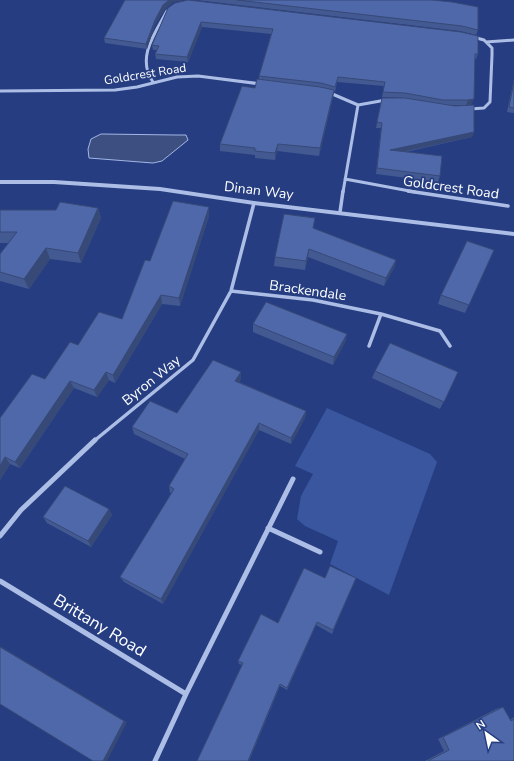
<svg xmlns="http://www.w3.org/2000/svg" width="514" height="761" font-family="'Nunito Sans',sans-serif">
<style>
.green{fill:#3a569e}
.water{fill:#3d4f80;stroke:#a2b6e7}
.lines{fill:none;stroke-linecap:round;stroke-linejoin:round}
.minor-far2{stroke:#adbee6;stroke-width:3}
.minor-far1{stroke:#adbee6;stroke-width:3.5}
.minor{stroke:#adbee6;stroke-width:5}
.tertiary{fill:#adbee6;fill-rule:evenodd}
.wall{fill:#435992;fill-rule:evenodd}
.shaded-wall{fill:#374977}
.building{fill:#4e68aa;stroke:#374977}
.labels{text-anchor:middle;stroke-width:3.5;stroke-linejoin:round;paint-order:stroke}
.far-street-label{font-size:12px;fill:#fff;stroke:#263e81}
.street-label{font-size:14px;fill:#fff;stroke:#263e81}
.near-street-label{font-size:17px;fill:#fff;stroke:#263e81}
</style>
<rect width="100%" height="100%" fill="#263e81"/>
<path class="green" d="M327,408L430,454L437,462L389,595L330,564L338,541L305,526L297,519L301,496L313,474L295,466Z"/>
<path class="water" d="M101,134L176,135H186L188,140L162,161L153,163L89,158L88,149L91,139Z"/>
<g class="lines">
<path class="minor-far2" d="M486,42L514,40
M153,82C136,58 155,33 167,11
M0,91L115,90L137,87L177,77L198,76L261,84
M330,93L358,105L343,192
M358,105L386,100
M470,109L484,108L490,102L492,55V48L484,40L473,37
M345,179L415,192"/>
<path class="minor-far1" d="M408,191L508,206
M340,212L343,191
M231,291L313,300L381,314L440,331L450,346
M369,346L381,314
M94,441L193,360L231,291L254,203"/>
<path class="minor" d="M268,528L320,552
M0,536L21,510L95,440
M0,581L186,694
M155,761L186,694L293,479"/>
<path class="tertiary" d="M0,180H54L160,187L254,201L514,232V236L254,205L160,191L54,184H0Z"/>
</g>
<path class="wall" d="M125,0H183L173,2L164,10L155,25L147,49L105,43L104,38Z
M196,0H432L478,30L476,35L460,31Z
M168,8L478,54L476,59H474L472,104L468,105L474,132L472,137L406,152L440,176L438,182L376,174L381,128H376L382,98H404L382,97L384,86L337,82L335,92L334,91L333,97L319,156L277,151L275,160L255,158V155L220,151V144L255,88L259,79V76L271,34L202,27L188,62L156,59L155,54L157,50H153L152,45ZM448,105H464L455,106Z
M514,79V113L507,112Z
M209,207V216L180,306L162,304L115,383L109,380L97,397L74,388L20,468L10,464L0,480V418L45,379L78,345L122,319L150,261Z
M98,208L101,218L81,263L50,259L29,289L0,281V254L9,243H0V210H56Z
M313,229L396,260L394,268L384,286L308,257L305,270L274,266L275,257Z
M494,250L465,313L438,304L441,295Z
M253,324L347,334L345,342L333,365L253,332Z
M375,371L458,372L440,409L372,378Z
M241,372V379L239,382L306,411L305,418L291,444L259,430L163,604L124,582L120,577L172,493H170L169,486L185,459L134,434L132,427L177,413Z
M109,509L112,515L91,547L47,523L43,517Z
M325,578H356L332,634L316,625L287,690L280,686L249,761H197L242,665L239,664L238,661Z
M503,707L510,720L514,717V761H425L444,751L438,739L496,709Z"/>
<path class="shaded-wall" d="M169,0H183L173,2L164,10L155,25L147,49L146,44L155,20L163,5Z
M201,22L202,27L188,62L187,57Z
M334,90L333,97L319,156L320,148Z
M474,99L472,104L466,105L468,100Z
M474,132L472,137L388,155L390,150Z
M278,144L277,151L275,160V153Z
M209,207V216L180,306L179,298Z
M98,208L101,218L81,263L78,253Z
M46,248L50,259L29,289L24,279Z
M309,249L308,257L305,270L306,261Z
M396,260L394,268L384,286L386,278Z
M161,295L162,304L115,383L113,375Z
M347,334L345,342L333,365L334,357Z
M106,372L109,380L97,397L94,390Z
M241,372V379L236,388L235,381Z
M70,381L74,388L20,468L15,462Z
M306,411L305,418L291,444V438Z
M259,423V430L163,604L161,599Z
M5,457L10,464L0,480V466Z
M109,509L112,515L91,547L88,541Z
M0,646L127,722L107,761H103Z
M280,684L249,761H248Z"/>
<path class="building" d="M125,0H169L163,5L155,20L146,44L104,38Z
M188,0L461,32L478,36V54H475L474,99L468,100H443L405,93L383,92L385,82L338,77L335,87L321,83L259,76L273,29L201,22L187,57L155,54L159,46L152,45L168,8L175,3Z
M237,0H432L452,2L478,7V30L462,26Z
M257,79L320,87L334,90L320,148L278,144L275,153L255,151V148L220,144L242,86L255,88Z
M514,82V108L509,107Z
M382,98H405L455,106L474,105V132L390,150L442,156L440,176L377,168L382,123L377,122Z
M173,201L209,207L179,298L161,295L113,375L106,372L94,390L70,381L15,462L5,457L0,466V418L32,374L45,379L70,342L78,345L99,312L122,319L145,260L150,261Z
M60,202L98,208L78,253L46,248L24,279L0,272V254L17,232H0V210H56Z
M284,214L315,218L313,228L396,260L386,278L309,249L306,261L275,257Z
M467,241L494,250L469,305L441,295Z
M266,302L347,334L334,357L253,324Z
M390,343L458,372L444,402L375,371Z
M213,360L241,372L235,381L306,411L291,438L259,423L161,599L120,577L174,489L169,486L188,454L132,427L150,401L177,413Z
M65,486L109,509L88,541L43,517Z
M330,566L356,578L333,630L317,622L287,688L280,684L248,761H197L243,663L238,661L261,614L278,623L304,568L325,578Z
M0,647L124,721L103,761H93L0,704Z
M503,707L511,721L514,719V761H428L449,750L443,737Z"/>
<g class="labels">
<g class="far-street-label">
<text transform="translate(145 74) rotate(-9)" y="4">Goldcrest Road</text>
</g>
<g class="street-label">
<text transform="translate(451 187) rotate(8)" y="5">Goldcrest Road</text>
<text transform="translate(259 190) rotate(7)" y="5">Dinan Way</text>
<text transform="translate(308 290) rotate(8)" y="5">Brackendale</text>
<text transform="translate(151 380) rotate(-39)" y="5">Byron Way</text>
</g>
<g class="near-street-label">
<text transform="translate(100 625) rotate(31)" y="6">Brittany Road</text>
</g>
</g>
<g transform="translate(486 733) rotate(327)" stroke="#263e81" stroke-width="3" paint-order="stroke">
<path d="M0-3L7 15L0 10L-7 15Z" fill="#ffffff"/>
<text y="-6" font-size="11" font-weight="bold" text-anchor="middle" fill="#ffffff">N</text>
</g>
</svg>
